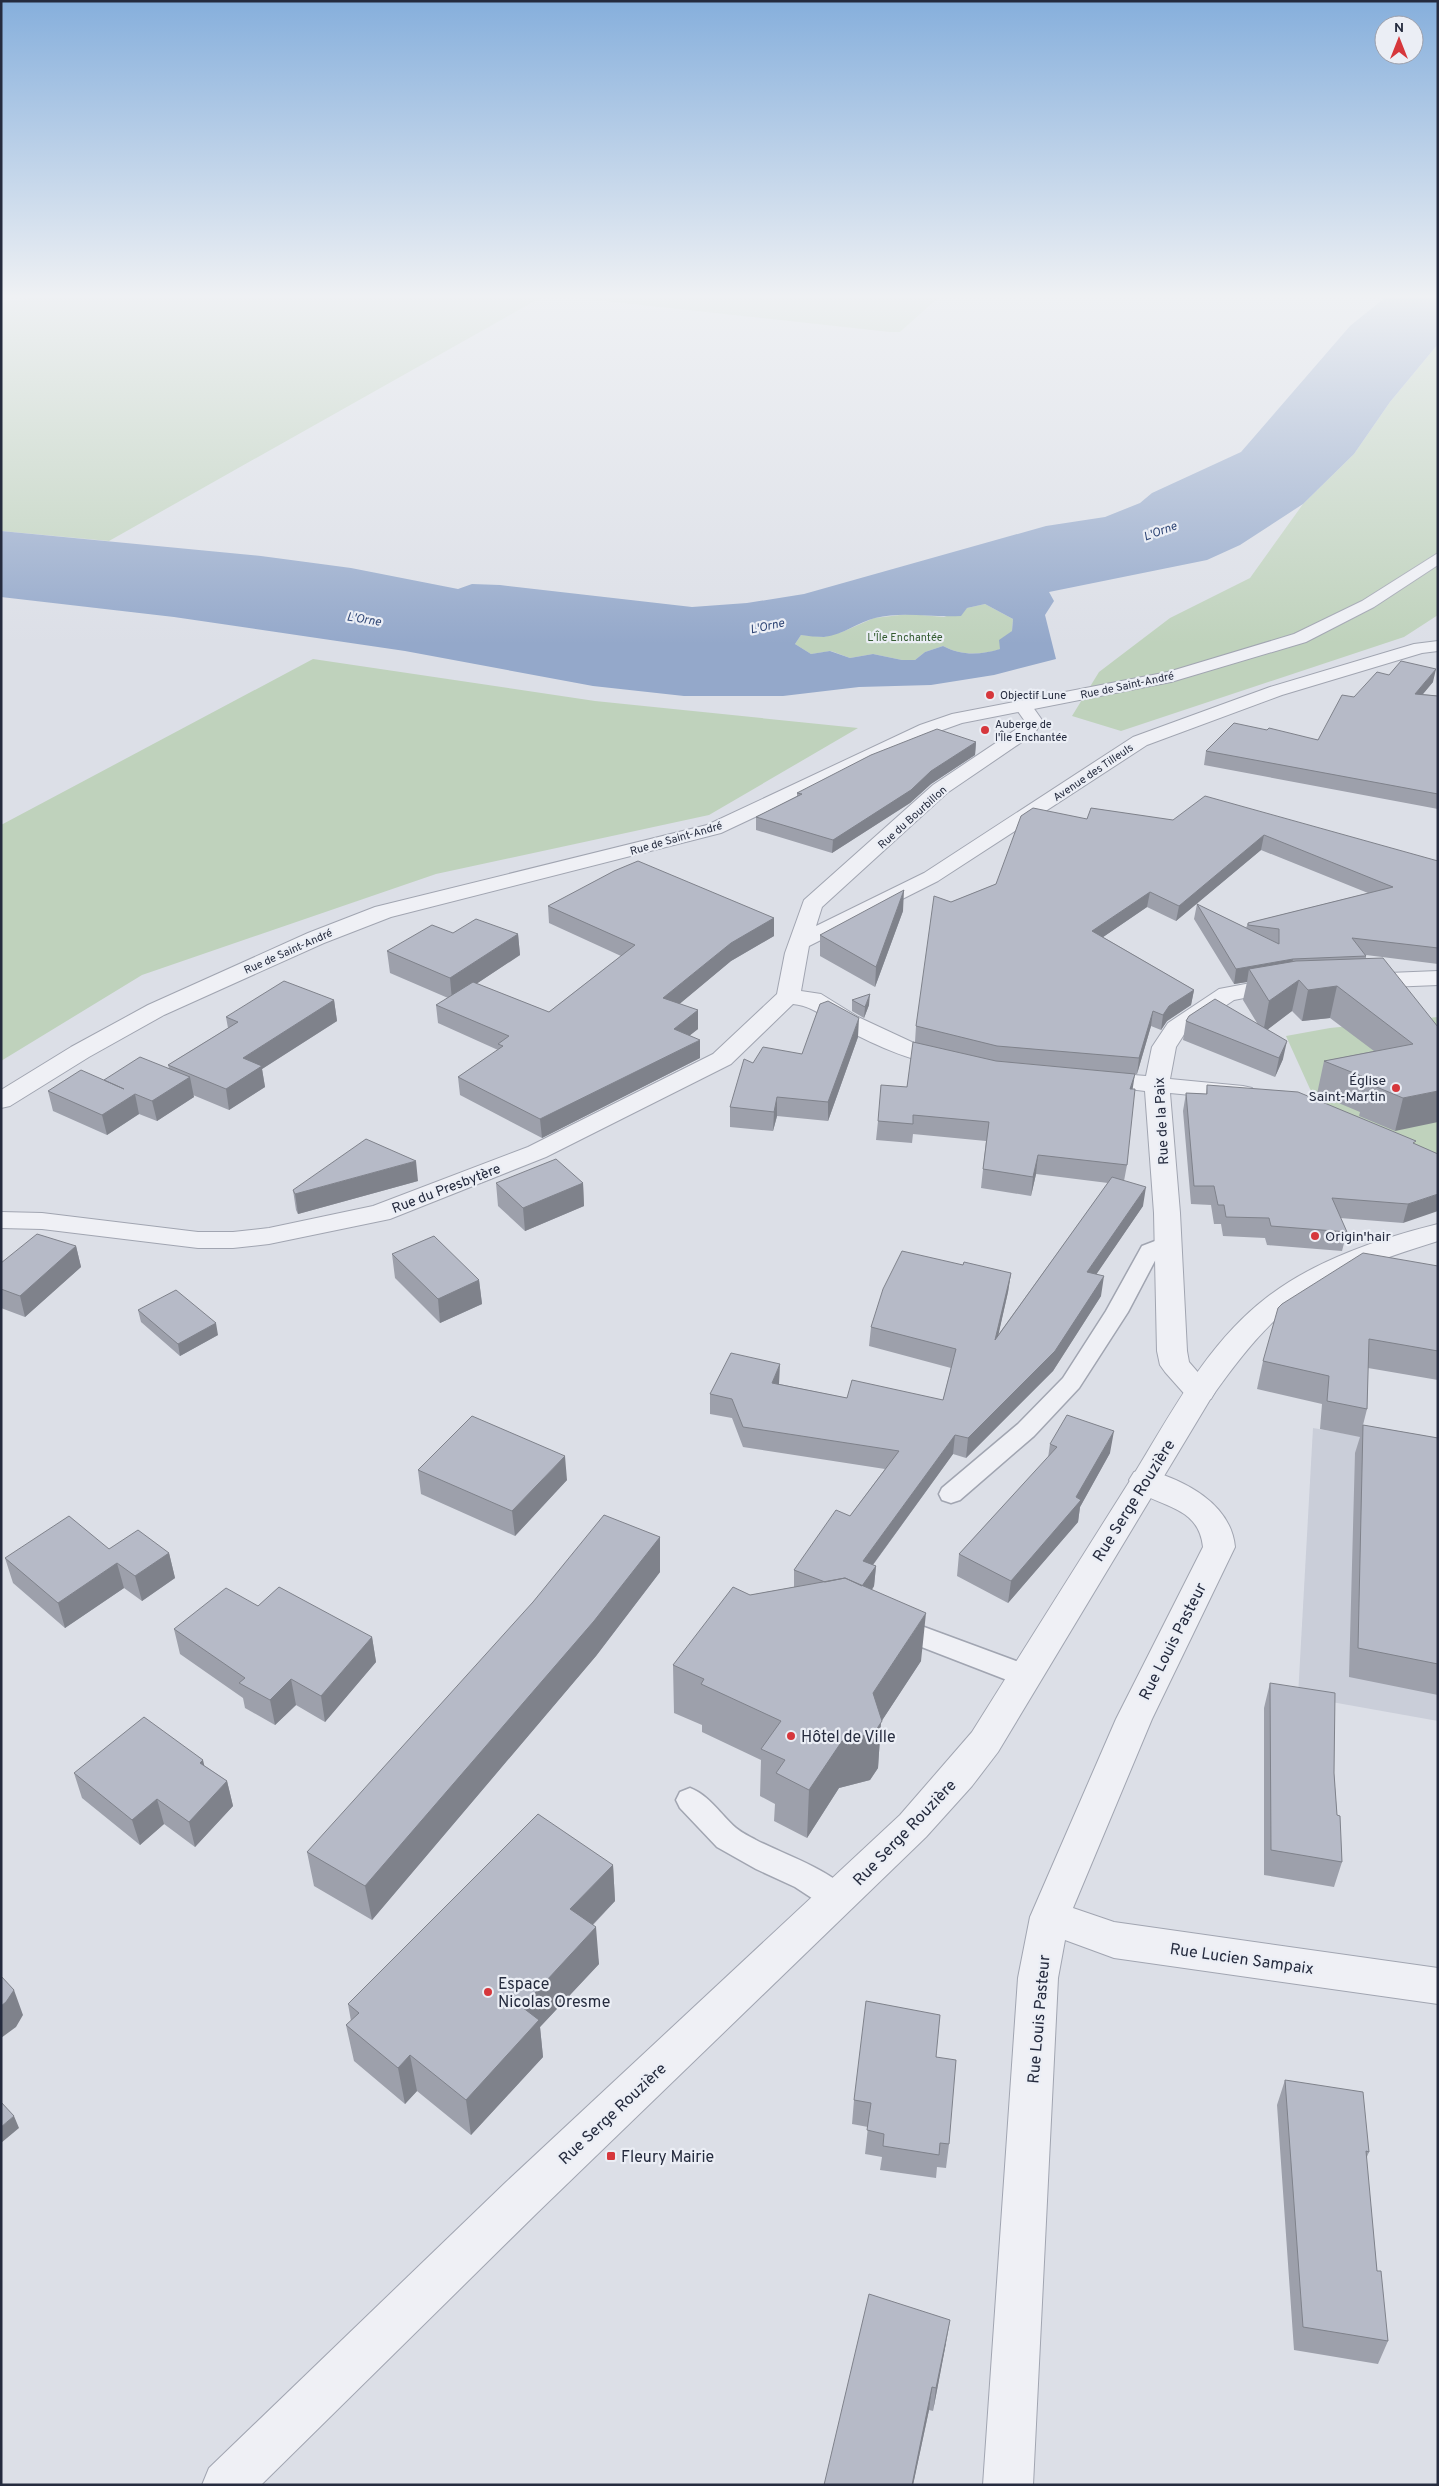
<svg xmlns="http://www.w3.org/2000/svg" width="1439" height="2486" font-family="Overpass,sans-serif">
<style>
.built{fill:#caced9}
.green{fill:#bfd2bc}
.water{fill:#94a8ca;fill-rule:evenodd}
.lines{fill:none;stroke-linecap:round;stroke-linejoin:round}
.service-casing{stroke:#a1a5b1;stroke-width:3}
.minor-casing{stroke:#a1a5b1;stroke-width:2}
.tertiary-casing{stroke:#a1a5b1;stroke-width:2}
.service{fill:#eff0f5;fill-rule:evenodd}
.minor{fill:#eff0f5;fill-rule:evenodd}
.tertiary{fill:#eff0f5;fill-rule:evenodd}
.wall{fill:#9da0ab}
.shaded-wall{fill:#7f828b}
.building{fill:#b6bac7;stroke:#7f828b}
.poi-dot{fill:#d6373c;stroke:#ebeef5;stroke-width:2}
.labels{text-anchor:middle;stroke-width:4.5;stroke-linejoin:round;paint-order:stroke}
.far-park-label{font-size:11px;fill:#345b31;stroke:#ebeef5}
.far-street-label{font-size:11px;fill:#252b3e;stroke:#ebeef5}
.far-poi-label{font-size:11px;fill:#252b3e;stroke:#ebeef5;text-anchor:start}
.far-water-label{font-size:12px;font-style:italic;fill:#2d4474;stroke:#ebeef5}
.poi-label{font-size:14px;fill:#252b3e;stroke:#ebeef5;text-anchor:end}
.street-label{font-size:14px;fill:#252b3e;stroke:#ebeef5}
.near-street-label{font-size:16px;fill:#252b3e;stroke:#ebeef5}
.near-poi-label{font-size:16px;fill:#252b3e;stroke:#ebeef5;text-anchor:start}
</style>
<rect width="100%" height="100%" fill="#dcdfe7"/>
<path class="built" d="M1313,1428L1438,1450V1721L1298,1696Z"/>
<path class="green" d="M46,296H525L540,298L109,541L1,531V302Z
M558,296H940L900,332H890Z
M1438,344V615L1404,637L1121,731L1072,716L1099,672L1170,618L1250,578L1303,504L1354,454L1390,402Z
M985,604L1013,619L1012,631L1001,649C980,655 962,656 943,646L925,652L915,660H902L873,654L850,658L831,651L811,654L795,644L801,635L824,637L842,632L874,618L909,614L944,617L967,608Z
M313,659L595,701L858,728L709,815L436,874L142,975L1,1061V825Z
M1438,1017V1156L1324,1104L1310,1089L1286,1036L1330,1028Z"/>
<path class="water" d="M1387,296H1438V344L1390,402L1354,454L1303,504L1240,545L1207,560L1049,592L1054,601L1045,615L1056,659L994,675L931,685L859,687L783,696H684L593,686L405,651L174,617L1,597V531L261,556L351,568L458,589L472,584L500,585L692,607L747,603L804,594L1046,526L1105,517L1140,503L1152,493L1241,452L1350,326ZM985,604L1013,619L1012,631L999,640L1000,649C980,655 962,656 943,646L925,652L915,660H902L873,654L850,658L830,651L811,654L795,644L801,635C808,636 817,637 824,637C843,635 858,622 875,618C904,611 932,618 961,616L967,608Z"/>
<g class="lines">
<g class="service-casing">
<path id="service" d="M1168,1236L1176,1238L1179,1243L1176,1248L1158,1255L1128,1312L1079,1388L1034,1436L960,1500L951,1503L942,1500L939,1494L942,1488L1018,1424L1063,1378L1106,1311L1142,1246Z
M897,1617L1035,1668L1039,1676L1035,1684L1025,1687L888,1634L884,1627L888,1620Z
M690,1788C709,1795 721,1815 736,1828C742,1833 749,1836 756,1840C782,1854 840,1872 853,1899L849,1908L838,1912L827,1908L795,1887L756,1869L717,1847L680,1808L676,1800L680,1792Z"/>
</g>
<g class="minor-casing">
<path id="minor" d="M1438,641V651L1422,653L1282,695L1147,745L938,881L809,946L801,991L821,994L858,1017L916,1044L957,1054L960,1059L957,1064C927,1071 867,1041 841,1027C825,1017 812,1006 793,1004L731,1064L546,1157L390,1219L269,1244L233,1248H198L42,1229L1,1228V1212L42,1213L198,1232H233L269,1228L373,1206L528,1147L713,1054L777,994L785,953L804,900L933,785L1021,726L1024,720L1015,707L1018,703H1030L1042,720L1035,733L947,793L822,907L816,926L924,873L1133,737L1270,687L1414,644Z
M1438,971V985L1364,988L1356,986L1353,981L1356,976L1364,974Z
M1282,977L1290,979L1293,984L1290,989L1234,1000L1185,1033L1176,1047L1170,1079L1243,1086L1252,1088L1255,1093L1252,1098L1243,1100L1170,1093L1180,1213L1187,1351L1189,1362L1215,1392L1211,1399L1200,1402L1189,1399L1165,1372L1160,1365L1157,1351L1154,1213L1145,1091L1088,1084L1085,1079L1088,1074L1097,1072L1146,1076L1152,1047L1168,1023L1219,989Z
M1145,1469C1184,1480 1231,1503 1235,1547L1152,1719L1073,1908L1114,1922L1438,1968V2004L1114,1958L1065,1940L1058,1978L1033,2485H983L1018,1978L1030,1917L1116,1719L1203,1547C1198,1499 1147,1510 1129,1480L1134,1472Z"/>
</g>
<g class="tertiary-casing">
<path id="tertiary" d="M1438,553V565L1374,607L1306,642L1171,682L962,723L934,733L721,833L391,917L324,943L164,1015L89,1057L10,1106L1,1108V1090L71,1047L148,1005L308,933L375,907L707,825L920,725L952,714L1168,672L1294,634L1362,601Z
M1438,1224V1241C1380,1259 1319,1279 1274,1321C1250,1344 1230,1371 1211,1398L998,1752L972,1786L926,1837L537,2213L261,2485H202L209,2468L505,2183L900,1815L972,1732C1025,1647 1078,1563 1131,1479C1170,1416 1206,1344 1266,1298C1315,1260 1378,1239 1438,1224Z"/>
</g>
<use href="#service" class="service"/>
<use href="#minor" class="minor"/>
<use href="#tertiary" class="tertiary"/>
</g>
<path class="wall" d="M1389,675L1433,682L1423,694L1438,696V809L1204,765L1206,751L1267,730L1318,740L1354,697Z
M976,742L975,755L931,784L910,803L832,853L756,830V817L797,796V793Z
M1091,808L1438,861V964L1366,955V958L1438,1027L1395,1131L1359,1116L1360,1112L1317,1094L1324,1061L1374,1051L1330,1018L1302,1021L1292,1011L1268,1029L1283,1059L1275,1077L1183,1040L1186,1021L1257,1023L1243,1000L1247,982L1234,984L1194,919L1197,904L1246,928L1248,923L1368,893L1261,850L1176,921L1147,907L1103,937L1194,990L1191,1005L1167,1021L1161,1030L1151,1026L1137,1074H1134L1132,1089L1127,1165L1124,1181L1143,1206L1096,1274L1101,1296L1053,1371L966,1458L953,1454L873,1565L876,1566L874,1586L872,1590L921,1661L881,1722L878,1768L870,1780L839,1788L807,1838L774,1821L775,1804L760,1796L761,1760L702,1732V1725L674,1713L673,1665L750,1595L794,1587V1570L850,1516L885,1469L743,1447L732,1418L710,1414V1394L779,1384L847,1398L943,1400L951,1368L869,1346L871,1327L963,1265L1011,1273L1008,1292L998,1335L1108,1183L1036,1174L1031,1196L981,1188L986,1141L913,1134L912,1143L876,1140L878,1121L907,1087L915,1042L916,1026L951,902L996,884L1087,819Z
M548,906L774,918V936L731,961L679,1004L698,1010V1029L690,1035L700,1058L542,1138L460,1095L458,1077L498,1050L438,1023L436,1005L448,998L390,973L387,951L453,933L518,934L520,955L476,984L549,1012L621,956L549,923Z
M903,911L875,987L820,956V935Z
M334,1000L337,1021L262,1069L265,1087L229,1110L193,1095L194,1097L157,1121L139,1114L107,1135L53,1111L48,1091L169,1068L168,1065L228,1028L226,1017Z
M852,1000L869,1005L864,1018L852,1011Z
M858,1037L828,1121L777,1116L773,1131L730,1127V1107L753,1063L802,1054Z
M1207,1085L1415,1144L1438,1154L1403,1223L1340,1218L1347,1232L1342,1251L1267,1245L1265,1238L1223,1236L1221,1224H1214L1211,1205L1191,1204L1183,1111L1186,1093L1206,1094Z
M418,1181L298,1214L296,1210L293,1190Z
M496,1183H583L584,1206L525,1231L498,1206Z
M76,1246L81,1267L25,1317L1,1308V1263Z
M392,1254L479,1280L482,1304L440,1323L395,1278Z
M1438,1266V1380L1368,1368L1367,1409L1363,1425L1438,1438V1695L1349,1677L1355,1453L1360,1437L1320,1429L1322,1404L1257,1389L1263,1361Z
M138,1310L218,1335L180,1356L141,1322Z
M1050,1444L1110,1453L1080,1507L1078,1522L1008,1603L957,1576L959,1554L1048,1458Z
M418,1470L567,1480L515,1536L421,1494Z
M660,1537V1572L596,1656L372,1920L314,1886L307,1852Z
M109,1549L169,1553L175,1578L142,1601L124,1588L65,1628L13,1583L5,1558Z
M258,1606L372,1637L376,1662L325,1722L296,1705L275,1725L245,1708L243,1698L180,1654L174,1629Z
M1270,1683L1334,1773L1337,1815L1342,1862L1334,1887L1264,1875V1708Z
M205,1766L227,1781L233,1806L195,1847L164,1824L140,1845L82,1798L74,1773Z
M613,1865L615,1901L593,1925L599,1964L540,2027L543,2057L471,2135L417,2091L405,2104L354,2061L346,2025L351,2021L348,2004Z
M936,2057L949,2144L946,2168L937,2167L936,2178L880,2170L882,2157L865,2154L868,2127L852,2124L854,2100Z
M1285,2080L1369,2152L1366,2159L1377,2271L1388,2341L1378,2364L1294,2350L1277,2105Z
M946,2343L933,2411L929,2410L913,2485H824Z"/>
<path class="shaded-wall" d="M1436,669L1433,682L1412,707L1415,694Z
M976,742L975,755L931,784L910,803L832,853L833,840L931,771Z
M1264,835L1261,850L1176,921L1179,906Z
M904,890L903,911L875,987L876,967Z
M1150,892L1147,907L1090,946L1092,931Z
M774,918V936L731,961L664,1017L663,998L731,943Z
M518,934L520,955L452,1000L450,978Z
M1293,959L1290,974L1249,969L1247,982L1234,984L1236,969Z
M1299,980L1292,1011L1263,1033L1269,1001Z
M1337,986L1330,1018L1302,1021L1308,990Z
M1194,990L1191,1005L1167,1021L1161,1030L1163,1015L1169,1006Z
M870,994L869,1005L864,1018L865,1007Z
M334,1000L337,1021L262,1069L265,1087L229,1110L226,1089L243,1058Z
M698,1010V1029L675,1047L674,1029Z
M1153,1011L1151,1026L1137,1074L1139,1058Z
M859,1018L858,1037L828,1121V1102Z
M700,1040V1058L542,1138L540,1119Z
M1287,1041L1283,1059L1275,1077L1279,1058Z
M1135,1074L1132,1093L1130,1089Z
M190,1077L194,1097L157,1121L152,1101Z
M1438,1091V1122L1395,1131L1403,1098Z
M135,1094L139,1114L107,1135L102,1115Z
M777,1097V1116L773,1131L774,1112Z
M1038,1155L1036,1174L1031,1196L1033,1177Z
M416,1161L418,1181L298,1214L295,1194Z
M583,1183L584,1206L525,1231L523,1208Z
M1146,1187L1143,1206L1085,1291L1087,1272Z
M1438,1194V1211L1403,1223L1408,1204Z
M76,1246L81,1267L25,1317L20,1296Z
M1011,1273L1008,1292L993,1359L995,1340Z
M1104,1276L1101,1296L1053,1371L966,1458L968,1438Z
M479,1280L482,1304L440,1323L438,1299Z
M216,1323L218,1335L180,1356L178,1344Z
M780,1364L779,1384L771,1402L772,1383Z
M1114,1431L1110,1453L1080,1507L1078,1522L1008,1603L1011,1581L1076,1497Z
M955,1435L953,1454L861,1581L863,1561Z
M565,1456L567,1480L515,1536L512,1511Z
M660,1537V1572L596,1656L372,1920L365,1886Z
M169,1553L175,1578L142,1601L135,1576Z
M117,1563L124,1588L65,1628L58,1603Z
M876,1566L874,1586L855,1614L856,1594Z
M926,1613L921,1661L881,1722L878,1768L870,1780L839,1788L807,1838L809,1790Z
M372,1637L376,1662L325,1722L321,1696Z
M291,1679L296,1705L275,1725L270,1700Z
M203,1760L209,1785L200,1763Z
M227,1781L233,1806L195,1847L189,1822Z
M157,1799L164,1824L140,1845L132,1820Z
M613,1865L615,1901L573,1945L570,1909Z
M596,1927L599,1964L540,2027L543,2057L471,2135L466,2100L522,2007Z
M14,1990L23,2015L16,2027L1,2038V2006Z
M410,2055L417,2091L405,2104L398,2068Z
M14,2116L19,2128L1,2143V2127Z
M950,2320L946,2343L933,2411L936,2388Z
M932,2387L929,2410L913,2485H912Z"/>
<path class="building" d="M1401,661L1436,669L1415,694L1438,696V794L1206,751L1234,723L1267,730L1269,728L1318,740L1342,695L1354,697L1377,672L1389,675Z
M937,729L976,742L931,771L911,790L833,840L756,817L802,794L797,793L871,755Z
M1205,796L1438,861V948L1352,938L1366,956L1293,959L1236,969L1197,904L1279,944V929L1248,925V923L1393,887L1264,835L1179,906L1150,892L1092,931L1194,990L1169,1006L1163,1015L1153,1011L1139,1058L997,1046L916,1026L934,896L951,902L996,884L1021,816L1033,808L1087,819L1091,808L1173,820Z
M638,861L774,918L731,943L663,998L698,1010L674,1029L700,1040L540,1119L458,1077L503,1046L498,1044L509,1036L436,1005L473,982L549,1012L635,945L548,906L614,871Z
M904,890L876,967L820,935Z
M476,919L518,934L450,978L387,951L432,925L453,933Z
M1383,958L1438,1027V1091L1403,1098L1367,1083L1381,1084L1324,1061L1413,1044L1337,986L1308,990L1299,980L1269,1001L1249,969L1296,961Z
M284,981L334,1000L243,1058L262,1066L226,1089L168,1065L238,1022L226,1017Z
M870,994L865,1007L852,1000Z
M1215,999L1287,1041L1279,1058L1186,1021L1189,1016Z
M828,1001L859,1018L828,1102L777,1097L774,1112L730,1107L744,1059L753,1063L763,1047L802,1054L820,1004Z
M913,1042L996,1061L1135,1074L1130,1089H1135L1127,1165L1038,1155L1033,1177L983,1169L989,1122L913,1115V1124L878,1121L881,1085L907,1087Z
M140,1057L190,1077L152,1101L135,1094L102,1115L48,1091L81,1070L124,1089L104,1080Z
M1207,1085L1298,1092L1416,1141L1413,1143L1438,1154V1194L1408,1204L1332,1198L1347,1232L1271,1226L1269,1218L1226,1217L1224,1205H1218L1214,1186H1194L1186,1093L1207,1094Z
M366,1139L416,1161L295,1194L293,1190Z
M556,1159L583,1183L523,1208L496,1183Z
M1112,1177L1146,1187L1087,1272L1104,1276L1055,1351L968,1438L955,1435L863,1561L876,1566L862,1586L845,1578L825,1582L794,1570L836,1510L850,1516L899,1451L743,1427L732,1399L710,1394L731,1353L780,1364L772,1383L847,1398L852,1380L943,1400L956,1349L871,1327L883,1289L902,1251L963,1265L964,1262L1011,1273L995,1340Z
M37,1234L76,1246L20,1296L1,1289V1263Z
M434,1236L479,1280L438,1299L392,1254Z
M1363,1253L1438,1266V1351L1369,1339L1367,1409L1327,1401L1329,1376L1263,1361L1278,1308L1282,1304Z
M176,1290L216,1323L178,1344L138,1310Z
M1067,1415L1114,1431L1076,1497L1081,1500L1011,1581L959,1554L1057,1447L1050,1444Z
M472,1416L565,1456L512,1511L418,1470Z
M1363,1425L1438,1438V1664L1358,1648Z
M604,1515L660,1537L594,1621L365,1886L307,1852L533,1602Z
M69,1516L109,1549L138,1530L169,1553L135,1576L117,1563L58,1603L5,1558Z
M845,1578L926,1613L873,1693L882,1721L874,1733L842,1741L809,1790L776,1773L785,1760L761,1749L781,1721L701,1684L704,1679L673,1665L733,1587L750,1595Z
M279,1587L372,1637L321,1696L291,1679L270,1700L239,1683L245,1678L174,1629L226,1588L258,1606Z
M1270,1683L1335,1693L1334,1773L1337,1815L1340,1816L1342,1862L1271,1850Z
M144,1717L203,1760L200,1763L227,1781L189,1822L157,1799L132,1820L74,1773Z
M538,1814L613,1865L570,1909L596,1927L522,2007L539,2020L466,2100L410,2055L398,2068L346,2025L359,2013L348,2004Z
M1,1976L14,1990L6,2002L1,2006Z
M866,2001L940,2015L936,2057L956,2060L949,2144L940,2143L939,2155L883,2146L884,2134L867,2130L871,2103L854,2100Z
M1285,2080L1363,2092L1369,2152L1366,2151L1377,2271H1381L1388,2341L1303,2327Z
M1,2102L14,2116L1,2127Z
M869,2294L950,2320L936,2388L932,2387L912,2485H824Z"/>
<linearGradient id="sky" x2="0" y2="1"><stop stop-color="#86afdc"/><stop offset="0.46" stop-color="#eff1f4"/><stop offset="1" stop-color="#eff1f4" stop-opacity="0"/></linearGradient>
<rect width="1439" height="644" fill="url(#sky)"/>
<g class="poi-dot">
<circle cx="990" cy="695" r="5"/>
<circle cx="985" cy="730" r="5"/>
<circle cx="1396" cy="1088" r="5"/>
<circle cx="1315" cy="1236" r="5"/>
<circle cx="791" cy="1736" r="5"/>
<circle cx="488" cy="1992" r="5"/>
<rect x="606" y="2151" width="10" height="10" rx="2.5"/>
</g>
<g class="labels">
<g class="far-park-label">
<text x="905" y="641">L'Île Enchantée</text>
</g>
<g class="far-street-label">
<text transform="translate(1127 685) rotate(-12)" y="4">Rue de Saint-André</text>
<text transform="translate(1093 772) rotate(-34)" y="4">Avenue des Tilleuls</text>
<text transform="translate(912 817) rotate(-42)" y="4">Rue du Bourbillon</text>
<text transform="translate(676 838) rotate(-16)" y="4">Rue de Saint-André</text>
<text transform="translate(288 951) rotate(-24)" y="4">Rue de Saint-André</text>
</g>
<g class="far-poi-label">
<text x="1000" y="699">Objectif Lune</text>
<text x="995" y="728">Auberge de<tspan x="995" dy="13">l'Île Enchantée</tspan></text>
</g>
<g class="far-water-label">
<text transform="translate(1160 531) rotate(-20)" y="4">L'Orne</text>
<text transform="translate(364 619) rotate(9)" y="4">L'Orne</text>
<text transform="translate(767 626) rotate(-12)" y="4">L'Orne</text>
</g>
<g class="poi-label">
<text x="1386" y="1085">Église<tspan x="1386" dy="16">Saint-Martin</tspan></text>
<text x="1325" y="1241" text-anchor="start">Origin'hair</text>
</g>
<g class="street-label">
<text transform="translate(1161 1121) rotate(-93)" y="5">Rue de la Paix</text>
<text transform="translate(446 1188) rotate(-21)" y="5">Rue du Presbytère</text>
</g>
<g class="near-street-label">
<text transform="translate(1133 1500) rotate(-58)" y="6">Rue Serge Rouzière</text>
<text transform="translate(1172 1641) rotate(-63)" y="6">Rue Louis Pasteur</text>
<text transform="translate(904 1832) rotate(-46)" y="6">Rue Serge Rouzière</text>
<text transform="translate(1242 1958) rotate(8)" y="6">Rue Lucien Sampaix</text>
<text transform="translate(1038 2019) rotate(-85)" y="6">Rue Louis Pasteur</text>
<text transform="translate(612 2113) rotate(-43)" y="6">Rue Serge Rouzière</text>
</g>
<g class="near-poi-label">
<text x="801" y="1742">Hôtel de Ville</text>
<text x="498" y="1989">Espace<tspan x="498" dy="18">Nicolas Oresme</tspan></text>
<text x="621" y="2162">Fleury Mairie</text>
</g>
</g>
<rect width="1439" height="2486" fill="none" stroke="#252b3e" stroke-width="5"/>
<g transform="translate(1399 40)"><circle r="24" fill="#ebeef5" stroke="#9ca0ac"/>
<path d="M0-4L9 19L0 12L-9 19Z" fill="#d6373c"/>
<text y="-8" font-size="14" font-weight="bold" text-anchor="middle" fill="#252b3e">N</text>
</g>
</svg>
